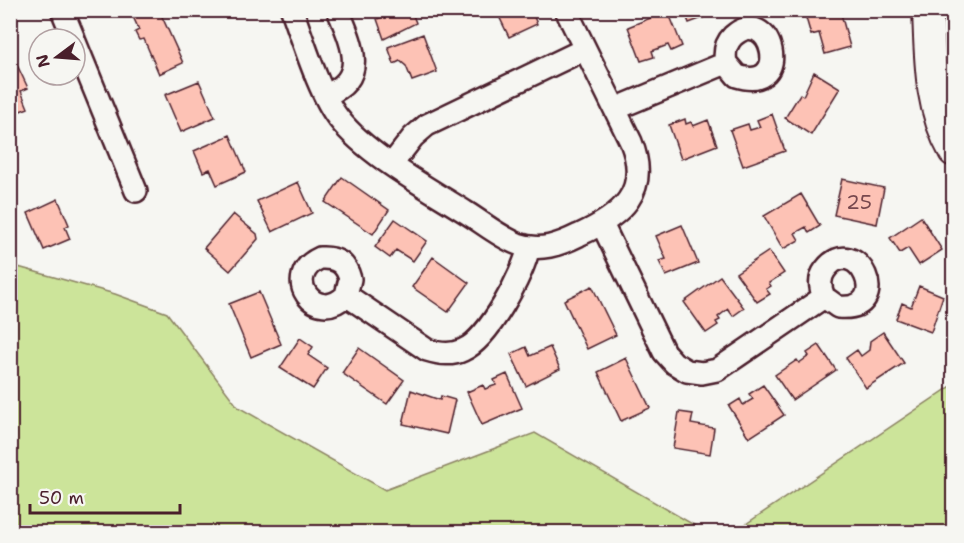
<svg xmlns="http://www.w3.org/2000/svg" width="964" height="543" font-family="'Shantell Sans',sans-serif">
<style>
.green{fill:#cce49a;stroke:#8b8262;stroke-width:1.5}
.building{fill:#fdc2b5;stroke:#4a1f2b;stroke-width:1.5}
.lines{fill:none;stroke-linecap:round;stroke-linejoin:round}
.street-casing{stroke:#4a1f2b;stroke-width:26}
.secondary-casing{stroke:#4a1f2b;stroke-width:34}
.street{stroke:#f6f6f2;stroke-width:21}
.secondary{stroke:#f6f6f2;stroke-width:30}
.labels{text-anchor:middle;stroke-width:6;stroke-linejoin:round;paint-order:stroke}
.number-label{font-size:20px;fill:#77484e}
</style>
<rect width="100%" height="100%" fill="#f6f6f2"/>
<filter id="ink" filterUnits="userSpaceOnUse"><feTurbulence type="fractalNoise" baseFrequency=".0167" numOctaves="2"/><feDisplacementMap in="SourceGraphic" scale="12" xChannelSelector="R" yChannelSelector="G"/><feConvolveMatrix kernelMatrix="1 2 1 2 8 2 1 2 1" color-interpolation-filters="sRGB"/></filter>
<g filter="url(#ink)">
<path class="green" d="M11,265L115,294L167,313L238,407L385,490L535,433L706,532H11Z
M953,385V532H734Z"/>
<path class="building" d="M135,10H159L183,63L159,74L144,39L139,40L135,32L139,30L131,12Z
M380,10H411L416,23L384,39L377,19L382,17Z
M496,10H531L537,24L509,37Z
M684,10H702L705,17L689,23Z
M833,10H840L850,47L825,54L819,33L811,35L806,18Z
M668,11L682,46L671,51L668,45L652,51L654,57L641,61L628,27Z
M423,34L437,72L412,81L406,66L400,61L394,64L388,47Z
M18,67L28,88L21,91L28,108L10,115V70Z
M814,72L840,88L811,135L785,118L800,94L803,96Z
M199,81L215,117L181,132L165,95Z
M772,114L785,151L743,166L730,130L748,124L750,130L760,127L757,120Z
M685,119L686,124L691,122L693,126L708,120L717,145L681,159L669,125Z
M230,135L246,172L217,185L210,169L203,172L194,151Z
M342,177L389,210L373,234L325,202Z
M842,179L884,188L877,224L834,215Z
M298,182L312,213L272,232L257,201Z
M801,194L820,226L809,233L806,227L795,233L799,240L783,249L764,216Z
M58,199L69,225L65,227L70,239L44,250L28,213Z
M233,214L257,234L258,239L230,271L204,248Z
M921,217L942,250L919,265L908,248L900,253L890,238Z
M395,219L427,241L413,261L396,250L390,258L375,247Z
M682,225L698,263L666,276L659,261L666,259L656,236Z
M769,251L784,273L769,283L771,286L766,289L770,294L757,302L736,273Z
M433,257L469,283L448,312L412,287Z
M720,276L744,308L733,316L728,309L718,317L720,320L716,322L718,325L706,333L684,302Z
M592,286L616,335L587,349L564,300Z
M919,286L943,296L931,332L896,319L902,303L911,307Z
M259,292L281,344L251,357L229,304Z
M883,332L904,363L866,388L846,358L857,350L861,356L869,350L870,341Z
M300,338L313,347L308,355L327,368L313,389L280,368Z
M819,345L836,370L792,400L775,375L797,360L799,363L809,356L807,353Z
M526,347L530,356L550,347L560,369L526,386L511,354Z
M359,348L404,380L387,404L342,373Z
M626,358L650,408L621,421L598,372Z
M507,374L522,408L482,425L467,392L483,385L485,389L496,385L494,380Z
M763,385L784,415L749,438L729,406L740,399L743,405L753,399L749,394Z
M411,390L440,400L441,396L455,400L447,434L403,424Z
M679,412L693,414L691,424L714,428L710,454L673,448Z"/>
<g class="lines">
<g class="street-casing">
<path id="street" d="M62,10L74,39
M292,10C303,40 320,96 339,119C367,155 428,188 467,213C483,223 500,237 518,244C540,252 559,245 579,235C621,216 651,192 631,142L566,10
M75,42L136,191
M326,95C370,78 351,42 338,10
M615,109L726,63L737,76C795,94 771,2 733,36C725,44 724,53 726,63
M392,164L413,137L427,125L585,49
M602,224L664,352L674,363L687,371L702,373L717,370L824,297L838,307C897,313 856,228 825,270C819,278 820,288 824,297
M346,295C316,326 280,276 320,258C336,257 346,263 350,279L346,295L427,350C439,354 451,356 463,350C489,339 523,274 529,247"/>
</g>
<g class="secondary-casing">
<path id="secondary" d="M928,10C930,59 929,107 954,151"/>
</g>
<use href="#street" class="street"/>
<use href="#secondary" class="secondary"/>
</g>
</g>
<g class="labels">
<g class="number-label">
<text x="859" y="209">25</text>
</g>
</g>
<rect width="964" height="543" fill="none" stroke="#f6f6f2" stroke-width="36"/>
<rect x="18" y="18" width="928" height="507" fill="none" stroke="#4a1f2b" stroke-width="2" filter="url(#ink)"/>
<g transform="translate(57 57) rotate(254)"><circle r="28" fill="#f6f6f2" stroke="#b1a0a2" stroke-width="1.5"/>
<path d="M0-4.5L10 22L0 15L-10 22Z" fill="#4a1f2b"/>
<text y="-9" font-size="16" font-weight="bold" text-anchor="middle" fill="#4a1f2b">N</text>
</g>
<path d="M30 504v9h150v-9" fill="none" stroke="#4a1f2b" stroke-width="3"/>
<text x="39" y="504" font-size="18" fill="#4a1f2b" stroke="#f6f6f2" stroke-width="4.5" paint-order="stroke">50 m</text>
</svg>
